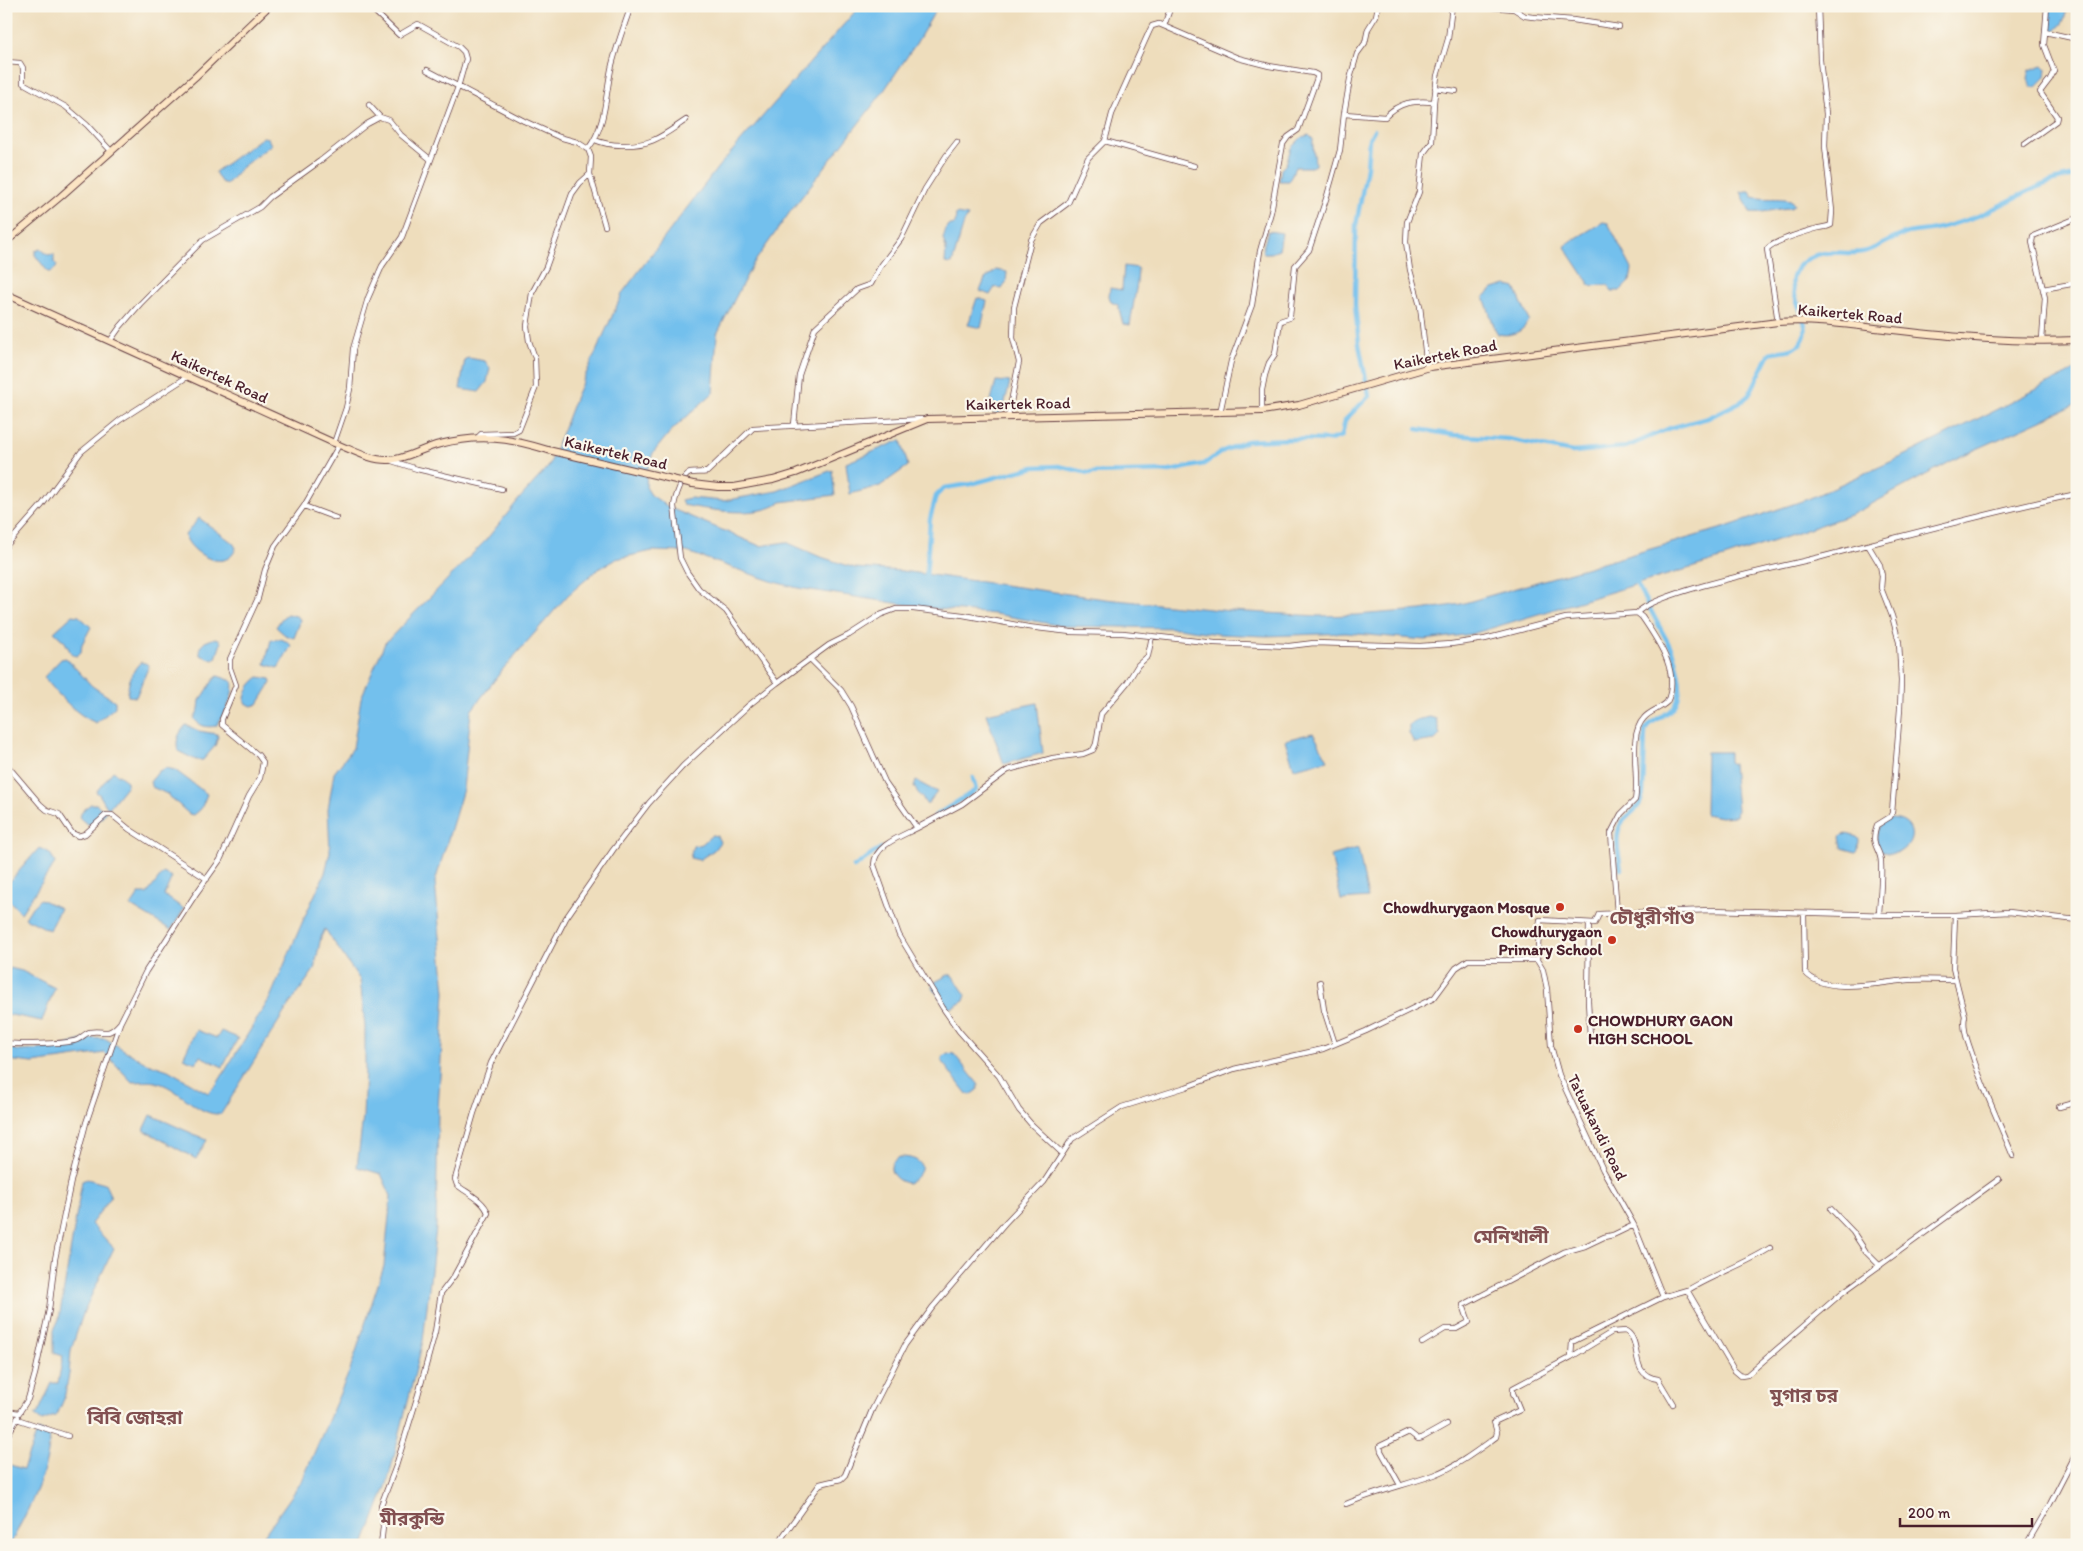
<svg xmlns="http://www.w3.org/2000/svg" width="2083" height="1551" font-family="Itim,'Noto Sans Bengali',sans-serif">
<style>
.water{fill:#73c0ed;stroke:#5e708c}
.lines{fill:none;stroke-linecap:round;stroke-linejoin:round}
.canal{stroke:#73c0ed;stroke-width:4.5}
.minor-casing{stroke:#633c41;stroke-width:6}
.secondary-casing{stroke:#633c41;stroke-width:8}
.minor{stroke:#fff;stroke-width:4.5}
.secondary{stroke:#fce5c4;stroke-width:6}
.secondary-bridge-casing{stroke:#633c41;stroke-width:8;stroke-linecap:butt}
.secondary-bridge{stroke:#fce5c4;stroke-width:6}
.poi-dot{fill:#c8321e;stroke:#fbf7ec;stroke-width:2}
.labels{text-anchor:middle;stroke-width:4.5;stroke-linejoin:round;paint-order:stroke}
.street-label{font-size:16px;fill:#4a1f2b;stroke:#fbf7ec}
.poi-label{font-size:16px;font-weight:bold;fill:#4a1f2b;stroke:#fbf7ec;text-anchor:end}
.quarter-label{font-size:19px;font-weight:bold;fill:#825051;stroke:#fbf7ec}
</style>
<rect width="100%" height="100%" fill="#fbf7ec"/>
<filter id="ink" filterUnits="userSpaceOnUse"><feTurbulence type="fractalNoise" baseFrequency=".02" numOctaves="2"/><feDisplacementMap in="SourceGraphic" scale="10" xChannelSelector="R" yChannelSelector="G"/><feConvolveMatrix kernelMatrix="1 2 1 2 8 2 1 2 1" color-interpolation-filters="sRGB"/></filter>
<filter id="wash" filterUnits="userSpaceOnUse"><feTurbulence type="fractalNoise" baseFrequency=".0096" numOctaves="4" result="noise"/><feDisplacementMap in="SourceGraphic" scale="20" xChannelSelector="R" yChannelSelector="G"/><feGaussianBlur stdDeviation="1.12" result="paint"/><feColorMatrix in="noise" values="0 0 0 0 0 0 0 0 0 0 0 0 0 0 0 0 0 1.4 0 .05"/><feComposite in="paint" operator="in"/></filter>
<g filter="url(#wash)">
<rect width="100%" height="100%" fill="#eeddbc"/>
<path class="water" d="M860,6H938L917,42L883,92L790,212L751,267L717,334L713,393L671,431L653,453L647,470L646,487L651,495L670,508L760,546L786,542L818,556L855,568L902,571L1105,599L1231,611L1319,616L1356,615L1421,610L1461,604L1723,528L1808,499L1906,455L2077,369V404L1959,457L1853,514L1727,557L1472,634L1425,640L1346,633L1266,636L1218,634L1179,628L1062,626L995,614L927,608L798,588L774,582L687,552L652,551L616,559L597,570L568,595L503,669L471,711L463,789L435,882L445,992L438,1110L436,1228L423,1341L387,1484L364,1545H257L302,1481L350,1370L384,1266L391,1196L381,1174L357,1167L363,1117L365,1068V1026L360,980L325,929L321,937L314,970L287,1008L221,1114C197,1116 182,1090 159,1083C151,1080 141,1082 132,1082L105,1053L33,1063L6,1060V1048L20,1051L57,1048L88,1038L106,1039L144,1062L168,1070L208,1093L217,1084L270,998L305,916L325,873L330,852L328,809L334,773L353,748L361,698L385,643L486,540L520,498L549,466L576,396L623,292L718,167Z
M2050,6H2065C2068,16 2062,27 2053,31L2049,28Z
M2043,65L2047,69L2046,77L2036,87H2031L2028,79L2029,70Z
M1309,135L1313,139C1312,148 1315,156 1315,165L1311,167H1295L1289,181H1279L1281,169L1286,164L1291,148L1302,137Z
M263,137L268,138L271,145L242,167L227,184L221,182L215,172Z
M1746,191H1750L1753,197C1765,200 1778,197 1791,200L1794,205L1791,208C1778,208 1762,214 1750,212L1741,192Z
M956,214L968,216L964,223L952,264L945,263L946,248L943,239L947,226L955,224Z
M1603,222L1608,223L1632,269L1630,281L1620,291H1612L1608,285C1602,284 1595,287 1590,285L1565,247L1568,243Z
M1268,231L1282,233L1279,250L1271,253H1264L1262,251Z
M41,249L48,255L54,254V262L57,265L56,268L51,272H48L35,255V251Z
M1124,266L1138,268L1137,283L1130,325L1123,324L1118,305L1111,302L1109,296L1110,288L1122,290Z
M996,270L1007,272L1006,283L1002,289L995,287L990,295L980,291L985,279Z
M1506,285L1515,288L1529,320C1523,332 1512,337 1498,334L1495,329L1484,297L1493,289Z
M977,298L987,301L981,328L968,325Z
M469,358L485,361L490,368L487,382L479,392L460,389L465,359Z
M996,381L1010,382L1002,414L993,413L989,408Z
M901,440L908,466L880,486L850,494L846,463Z
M832,470L835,495L781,502C759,519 709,510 683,505L681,500L690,498L723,501L777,491Z
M199,518L233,543L236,548C227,574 190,554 185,535Z
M287,614L296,616L300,619L299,625L294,638L285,635L276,627L282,618Z
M73,615L79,616L91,627L82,644L81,652L77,656L72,655L65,642L54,632Z
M215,638L219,639L221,643L216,658L213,660L200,655V647L205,642Z
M281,639L288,642L291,646L278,668L265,664L271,640Z
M66,658L92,686L115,701V707L96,723C75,714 58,695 44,677L61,659Z
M141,662L148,664V668L136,697L128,696C126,686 133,668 141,662Z
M218,676L232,681C236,694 224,715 216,726C206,728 200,726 194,719L199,709L200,700C207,693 211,680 218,676Z
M259,677L270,679L271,683L258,704L252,706L245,703C244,693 250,683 259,677Z
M1037,703L1043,753L1004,764L986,714Z
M1430,717L1436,719L1440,735L1435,740L1414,743L1409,733V725L1420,719Z
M186,725L199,731L217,734L218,737L215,746L203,760H196L178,751C175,740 179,733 186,725Z
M1313,733L1328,760L1294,768L1285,740Z
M1706,752H1729V762L1733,764L1737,810L1736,816L1721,817L1705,814Z
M166,768L175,770L207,794L201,809L194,815L189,814L167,794L152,787L150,782L159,771Z
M113,771L127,781V785L108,809L99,794L96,792Z
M916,781L937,792L927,805L914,787Z
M91,804H96L106,812C97,825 91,830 79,817L84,809Z
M1888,819C1929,818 1910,868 1878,849C1874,838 1877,824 1888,819Z
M1847,834L1857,837L1859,840L1858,850L1856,852L1842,848L1840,837L1842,835Z
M712,835L717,836L720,842L714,850L699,860L690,858L693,846L702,844Z
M39,848L50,853L55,863L21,913L6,897V886Z
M1358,848L1368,898L1341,900L1331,856Z
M163,873L172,877L164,895L184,909L171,930L131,906L139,894H147Z
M40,899L60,908L49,930L25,918L32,907Z
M10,968L22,971L55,988L42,1021L6,1014V981Z
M948,975H952L966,995L964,1001L952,1008L946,1007L932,987L935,982Z
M196,1030L217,1038L221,1031L238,1038L223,1067L200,1056L196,1063L183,1058Z
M947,1053L954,1054L979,1085L978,1090L971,1095L967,1094L942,1062V1058Z
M151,1115L207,1140L196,1159L144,1130Z
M900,1157C923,1157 930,1170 908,1183C894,1182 882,1165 900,1157Z
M87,1179L105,1184L111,1197L91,1224L114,1248L84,1311L71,1350L69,1374L64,1399L57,1415L42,1421L34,1415L38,1413L52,1383H58L63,1356L54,1353V1330L59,1319L82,1181Z
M38,1430L50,1436C48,1475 27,1511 10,1545H6V1466L7,1464L23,1469Z"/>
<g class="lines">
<path class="canal" d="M1417,429L1454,435L1508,439L1573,452L1626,447L1670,428L1708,418L1742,401L1749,395L1770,353C1779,350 1792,352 1799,345C1822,324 1774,288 1801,264C1825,243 1847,259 1870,250C1883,245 1894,237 1908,233C1917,231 1926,231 1935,229C1949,226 1964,221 1978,216C2011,202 2041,180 2077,176
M926,579L930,519L936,496L944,488L971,484L1034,467L1059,466L1088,473L1170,471L1204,464L1223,451L1247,441L1290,439L1330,440L1342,436L1345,420L1369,396L1359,344L1355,305L1356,225L1367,167L1369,139L1374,130
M935,816L976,790L973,778
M854,867L881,848
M1621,869C1619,856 1613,833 1623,821C1633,809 1639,812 1643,793L1645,730C1652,719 1664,717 1673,708C1686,693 1677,666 1672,650L1634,579"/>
</g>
</g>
<g filter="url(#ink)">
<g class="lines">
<g class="minor-casing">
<path id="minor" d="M1378,6L1376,16L1368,29L1365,43L1357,54L1350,79L1344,114L1385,117C1399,102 1414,100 1434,102L1432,142L1423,154L1419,192L1407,222L1406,242L1410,270L1420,306L1427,368
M1480,6L1514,9L1525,16L1533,17L1573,20L1619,27
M2047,6L2045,32L2077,39
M1164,26L1171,6
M6,62L20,63L23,68V83L66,107L87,125L111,151
M427,70L524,121L559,137L577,142L588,149C607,124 605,94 612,65C617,45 624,26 631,6
M1435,88L1456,91
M1434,102L1437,76L1448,39L1452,6
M380,117L389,120L401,135L430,159
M595,140C604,144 612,145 622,145C652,146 662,136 686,120
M1105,141L1194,166
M2024,144L2056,121L2057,117L2040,92L2050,79L2054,71L2044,45L2045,32
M590,174L605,226
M2043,289L2077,283
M1778,322L1767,249C1773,241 1805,232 1815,229C1821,227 1825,228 1831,225L1832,211L1825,146L1826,114L1820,60L1818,6
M2042,340L2045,298L2032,242L2033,236L2077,218
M110,341L120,327L140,304L203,240L260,207L270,197L320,161L367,124L380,117L369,105
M1262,411V390L1265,375L1269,363L1275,354L1280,321L1289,318L1290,316L1295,266L1309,250L1327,196L1340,150L1344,114
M1008,417L1019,362L1013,338L1014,307L1031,240L1041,223L1068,203L1088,158L1105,141L1112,114L1149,32L1152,26L1159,24L1238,58L1269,66L1313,73L1317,75V78L1298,130L1288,137L1283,144L1271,212L1260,251L1252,305L1231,361L1220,413
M794,425L799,375L815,328L857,289L871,284L880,267L901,239L925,189L946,156L957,142
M477,438L481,434L513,433L519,430L536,387L535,358L529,341L527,326L532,293L546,267L572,194L580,183L590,174L591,157L588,149
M334,443L346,408L350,389L353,349L368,298L382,266L402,237L458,87L466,59L464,52L459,47L418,24L399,35L369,6
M392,461L417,469L502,489
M304,506L336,518
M1868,545L1880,565L1882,576L1881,588L1892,616L1899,642L1901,681L1900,709L1892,813L1890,817L1877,825C1869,848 1881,847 1881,863C1882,880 1880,897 1879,914
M6,546L42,505L81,452L120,420L187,377
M1637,613C1654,592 1789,565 1821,557C1906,535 1991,512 2077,494
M810,659L841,690L851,706L885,782L917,828C902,836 874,845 874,865L899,935L943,1008L959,1031L999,1076L1019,1110L1031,1124L1062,1153
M777,683L829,645L849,635L880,615L896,609H913L963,615L1028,627L1071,632L1123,633L1215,643L1289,646L1314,643L1420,646L1451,644L1485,639L1566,618L1637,613L1642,617C1658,641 1681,672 1667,702C1660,709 1650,711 1644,718C1627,736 1640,777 1635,800L1621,814L1611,833L1617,913
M6,764L40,804L47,810L59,814L72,833L78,836L85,834L106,815H112L129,829L207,879
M917,828L962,804L1008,770L1053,758L1083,754L1093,750L1096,744L1101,714L1127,683L1138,665L1148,656L1152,636
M1804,914L1805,972C1824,996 1883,982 1909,980C1924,979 1940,980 1955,980
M1955,915L1953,968L1965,1016C1962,1028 1968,1042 1972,1054C1983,1089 1999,1122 2013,1156
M1589,923L1588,1001L1590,1037
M1537,960L1540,920L1595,923L1599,914L1711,910L1890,915H1955L2009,912L2077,920
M1537,960L1543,970L1547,989L1551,1046L1559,1075L1603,1170L1634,1225L1663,1297
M1320,982L1324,1010L1335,1044
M6,1043C18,1045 67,1044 77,1040C82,1038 85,1033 90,1032C103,1029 107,1038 119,1024
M2059,1107L2077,1102
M1831,1209L1853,1232L1866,1252L1880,1266
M1688,1290C1714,1274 1744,1265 1770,1248
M1422,1343L1445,1329H1456L1469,1322L1463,1305L1467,1303L1564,1252L1585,1246L1604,1237L1613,1235L1634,1225
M1571,1357L1612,1332L1626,1331C1644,1342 1627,1375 1658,1379L1673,1404
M6,1411L19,1413L28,1399L35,1374L49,1310L55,1259L71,1181L86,1123L120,1023L146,971L195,895L220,860L249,796L260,778L263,762L258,755L222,725V719L236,685L230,668V659L258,598L265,570L275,546L304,506L339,445
M17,1419L68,1436
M6,1438L18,1417
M1400,1485L1381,1451L1380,1446L1409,1432L1418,1439L1422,1438L1447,1424
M1346,1504C1375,1492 1405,1485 1434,1475C1456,1467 1478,1450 1496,1437L1497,1432L1494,1422L1520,1410L1513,1393V1388L1571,1357L1572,1342L1663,1297L1687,1290L1734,1370L1741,1376L1747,1375L1843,1292L1999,1179
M381,1545L383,1527L381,1505L396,1466L418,1395L435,1332L441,1293L454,1276L488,1213C484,1200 467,1193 457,1185L455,1179L474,1113L491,1063L566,918L613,850L649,803L683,766L749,705L777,683L726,611L699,589L687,572L680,558L674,506C675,499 682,475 690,473C695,472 701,473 707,472L753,428L923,419
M779,1545L783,1536L820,1484L841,1479L845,1475L872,1410L905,1345L932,1308L1005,1223L1044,1182L1072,1139L1122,1107L1186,1087L1234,1069L1323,1049L1366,1031L1434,998L1456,968L1468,960H1537
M2026,1545L2050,1504L2077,1452"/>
</g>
<g class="secondary-casing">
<path id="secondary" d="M6,242L60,197L195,77L269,6
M6,294L334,443C351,449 370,461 389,460C406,459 423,448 440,444C480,434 510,438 548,450
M693,484L718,487H734L773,480L796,473L927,419L1262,411L1299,405L1430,367L1778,322C1816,319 1855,326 1893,330C1953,337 2016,343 2077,340"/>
</g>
<use href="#minor" class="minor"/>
<use href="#secondary" class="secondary"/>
<g class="secondary-bridge-casing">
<path id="secondary-bridge" d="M548,450L693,484"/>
</g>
<use href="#secondary-bridge" class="secondary-bridge"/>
</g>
</g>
<g class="poi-dot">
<circle cx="1560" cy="907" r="5"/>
<circle cx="1612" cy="940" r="5"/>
<circle cx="1578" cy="1029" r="5"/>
</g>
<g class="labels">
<g class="street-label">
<text transform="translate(1850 313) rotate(5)" y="6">Kaikertek Road</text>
<text transform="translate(1445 354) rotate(-11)" y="6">Kaikertek Road</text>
<text transform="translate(220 376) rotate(25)" y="6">Kaikertek Road</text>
<text transform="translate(1018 403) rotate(-1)" y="6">Kaikertek Road</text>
<text transform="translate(616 452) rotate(13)" y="6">Kaikertek Road</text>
<text transform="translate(1598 1127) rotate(64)" y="6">Tatuakandi Road</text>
</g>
<g class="poi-label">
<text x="1550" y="913">Chowdhurygaon Mosque</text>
<text x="1602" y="937">Chowdhurygaon<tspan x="1602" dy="18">Primary School</tspan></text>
<text x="1588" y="1026" text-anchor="start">CHOWDHURY GAON<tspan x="1588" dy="18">HIGH SCHOOL</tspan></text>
</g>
<g class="quarter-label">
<text x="1652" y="924">চৌধুরীগাঁও</text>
<text x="1511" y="1243">মেনিখালী</text>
<text x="1804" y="1402">মুগার চর</text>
<text x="135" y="1424">বিবি জোহরা</text>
<text x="412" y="1525">মীরকুন্ডি</text>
</g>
</g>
<rect width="2083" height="1551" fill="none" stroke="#fbf7ec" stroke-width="25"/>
<path d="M1900 1518v8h132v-8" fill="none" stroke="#4a1f2b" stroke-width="2.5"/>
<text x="1908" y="1518" font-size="15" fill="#4a1f2b" stroke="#fbf7ec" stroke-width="4" paint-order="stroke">200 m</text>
</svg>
